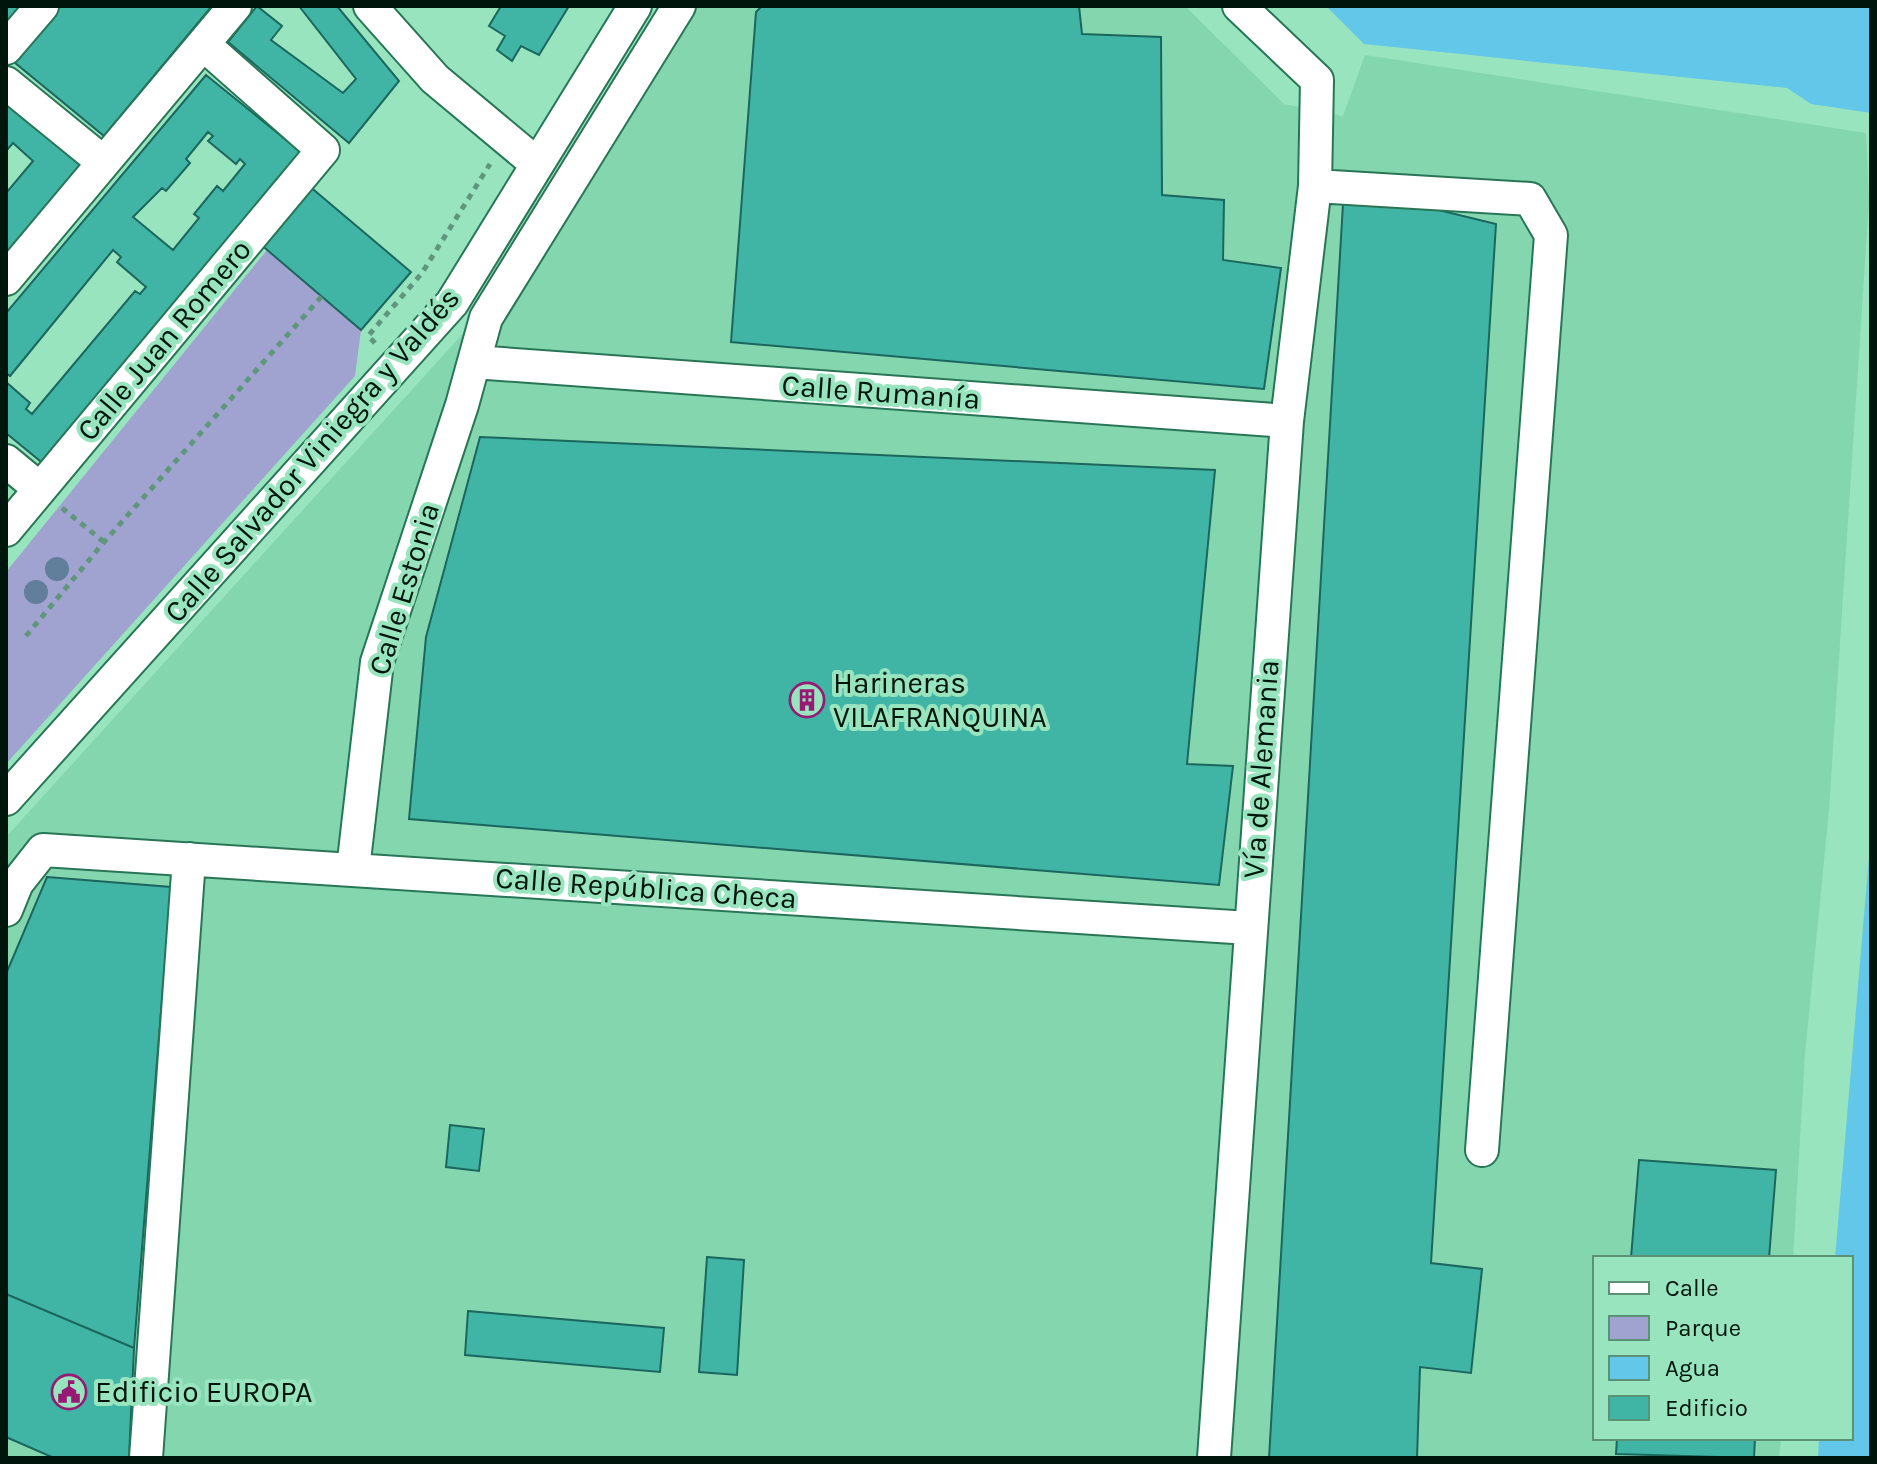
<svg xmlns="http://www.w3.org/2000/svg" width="1877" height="1464" font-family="Karla,sans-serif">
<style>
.built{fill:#84d6af}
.green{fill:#a0a2d0}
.water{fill:#63c7e9}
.building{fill:#41b5a5;stroke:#1b665d;stroke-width:2;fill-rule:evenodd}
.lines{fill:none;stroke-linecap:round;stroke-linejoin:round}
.minor-casing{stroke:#287656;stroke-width:36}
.path{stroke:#60977c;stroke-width:5;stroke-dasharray:6 6;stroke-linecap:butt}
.minor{stroke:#fff;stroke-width:32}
.tree{fill:#617e9b}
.labels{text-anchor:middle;stroke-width:8;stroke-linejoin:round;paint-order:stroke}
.street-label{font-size:30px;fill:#00150b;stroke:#98e4bf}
.poi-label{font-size:30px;fill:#00150b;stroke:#98e4bf;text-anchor:start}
</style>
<rect width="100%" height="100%" fill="#98e4bf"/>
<path class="built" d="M684,6H1185L1284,104L1343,116L1365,55L1866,133L1869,202L1829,810L1805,1054L1793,1258H1595V1438H1781L1779,1458H6V837L468,328Z"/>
<path class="green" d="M267,250L361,330L355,376L6,764V572Z"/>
<path class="water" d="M1326,6H1871V113L1811,104L1787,88L1364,44Z
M1871,833V1458H1818L1819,1438H1851V1258H1835Z"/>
<path class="building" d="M6,6H20L6,23Z
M60,6H212L104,136L14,62Z
M257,6L282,26L271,40L343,93L356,79L299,6H337L399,81L349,143L228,42Z
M501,6H569L539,55L521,46L512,61L497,50L505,36L489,26Z
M762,6H1079L1082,34L1161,37L1162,195L1224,200L1223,260L1281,268L1264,389L731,342L756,12Z
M206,75L301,152L45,465L6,433V382L30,403L26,409L32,414L135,291L140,294L146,287L117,262L121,257L113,250L10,376L6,373V313ZM208,132L213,136L208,141L236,164L240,159L245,164L223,191L217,186L194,214L199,218L173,250L133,217L162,188L166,191L190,163L186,159Z
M6,100L82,163L6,255V193L33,161L13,143L6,151Z
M308,185L411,272L361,330L259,243Z
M1344,187L1496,224L1431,1263L1482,1269L1471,1373L1420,1367L1417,1458H1269Z
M480,437L1215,470L1187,764L1233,766L1219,885L409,819L426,637Z
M47,877L171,887L134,1348L6,1294V974Z
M450,1125L484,1129L479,1171L446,1167Z
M1639,1160L1776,1170L1769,1258H1631Z
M707,1257L744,1260L737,1375L699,1372Z
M6,1294L134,1348L129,1458H54L6,1437Z
M468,1311L664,1328L660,1372L465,1355Z
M1617,1438H1755L1754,1458L1616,1454Z"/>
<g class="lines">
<g class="minor-casing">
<path id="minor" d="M370,6L435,79L537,164
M6,48L42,6
M6,83L103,162
M1315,186L1530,199L1551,235L1482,1150
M6,279L235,6
M474,362L1287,421
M6,461L40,489
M6,530L323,150L203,44
M6,799L452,303L635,6
M353,869L377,662L462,405L486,318L679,6
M6,910L17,883L43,850L1249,928
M146,1458L189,859
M1214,1458L1287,421L1315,186L1317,80L1239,6"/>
</g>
<path class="path" d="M375,343L368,336L422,273L490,164
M62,508L104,542
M26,636L104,542L322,296"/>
<use href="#minor" class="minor"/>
</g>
<g class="tree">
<circle cx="57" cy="569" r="12"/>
<circle cx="36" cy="592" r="12"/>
</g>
<defs>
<g id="building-ring" transform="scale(1.8)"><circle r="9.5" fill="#98e4bf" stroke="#961a73" stroke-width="1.5"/><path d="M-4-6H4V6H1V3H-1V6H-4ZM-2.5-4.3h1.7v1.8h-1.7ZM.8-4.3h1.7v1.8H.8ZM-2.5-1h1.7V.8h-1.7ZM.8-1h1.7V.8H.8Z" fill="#961a73"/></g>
<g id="civic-ring" transform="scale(1.8)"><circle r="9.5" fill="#98e4bf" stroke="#961a73" stroke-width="1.5"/><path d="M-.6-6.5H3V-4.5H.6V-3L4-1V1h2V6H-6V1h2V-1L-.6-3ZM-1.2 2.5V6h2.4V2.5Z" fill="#961a73"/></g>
</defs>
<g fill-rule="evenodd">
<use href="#building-ring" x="807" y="700"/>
<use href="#civic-ring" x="69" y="1392"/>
</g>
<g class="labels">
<g class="street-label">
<text transform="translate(164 340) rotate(-50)" y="10">Calle Juan Romero</text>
<text transform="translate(881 392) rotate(4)" y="10">Calle Rumanía</text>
<text transform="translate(312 455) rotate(-49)" y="10">Calle Salvador Viniegra y Valdés</text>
<text transform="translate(404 589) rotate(-73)" y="10">Calle Estonia</text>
<text transform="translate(1261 769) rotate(-86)" y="10">Vía de Alemania</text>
<text transform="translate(646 888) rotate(4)" y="10">Calle República Checa</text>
</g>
<g class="poi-label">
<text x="833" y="693">Harineras<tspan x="833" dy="34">VILAFRANQUINA</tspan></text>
<text x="95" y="1402">Edificio EUROPA</text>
</g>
</g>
<rect width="1877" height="1464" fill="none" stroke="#00150b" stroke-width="16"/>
<rect x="1593" y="1256" width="260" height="184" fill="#98e4bf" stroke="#5b9177" stroke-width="2"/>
<rect x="1609" y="1282" width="40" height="12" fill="#ffffff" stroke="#5b9177" stroke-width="2"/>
<text x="1665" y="1296" font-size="24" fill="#00150b">Calle</text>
<rect x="1609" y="1316" width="40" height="24" fill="#a0a2d0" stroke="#5b9177" stroke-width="2"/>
<text x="1665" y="1336" font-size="24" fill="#00150b">Parque</text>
<rect x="1609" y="1356" width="40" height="24" fill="#63c7e9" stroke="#5b9177" stroke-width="2"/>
<text x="1665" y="1376" font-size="24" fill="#00150b">Agua</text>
<rect x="1609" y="1396" width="40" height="24" fill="#41b5a5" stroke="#5b9177" stroke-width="2"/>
<text x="1665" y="1416" font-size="24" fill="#00150b">Edificio</text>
</svg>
